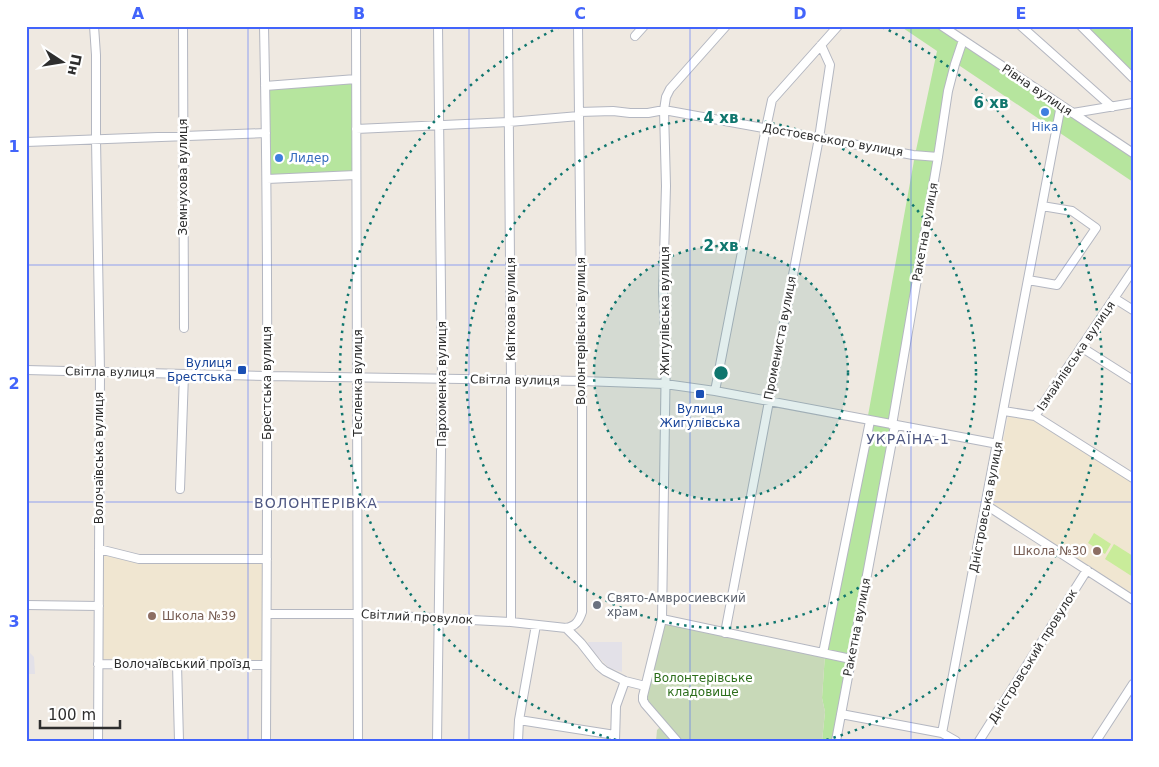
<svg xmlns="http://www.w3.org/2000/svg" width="1159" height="767" font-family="'DejaVu Sans',sans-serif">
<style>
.industrial{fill:#e3e1e8}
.education{fill:#f0e6d1}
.green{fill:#b6e59e}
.cemetery{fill:#c8d9b8}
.pitch{fill:#c9ec9a}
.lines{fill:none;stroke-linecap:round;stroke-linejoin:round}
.minor-casing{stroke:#b4b7c1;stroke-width:10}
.minor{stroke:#fff;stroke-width:8}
.grid{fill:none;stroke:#4264fb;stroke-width:1;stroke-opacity:0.55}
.ring{fill:none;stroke:#0f766e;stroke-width:2.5;stroke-dasharray:2.5 5}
.shop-dot{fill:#3f7fe0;stroke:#fff;stroke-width:2}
.transit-dot{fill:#1a4fb4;stroke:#fff;stroke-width:2}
.education-dot{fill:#8d6e63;stroke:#fff;stroke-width:2}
.worship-dot{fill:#6b7280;stroke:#fff;stroke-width:2}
.labels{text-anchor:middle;stroke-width:5;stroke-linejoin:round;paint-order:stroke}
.street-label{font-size:12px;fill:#2e2e2e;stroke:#fff}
.shop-label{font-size:12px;fill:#366cbe;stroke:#fff}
.transit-label{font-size:12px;fill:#164399;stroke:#fff;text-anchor:end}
.education-label{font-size:12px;fill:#785e54;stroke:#fff;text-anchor:end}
.worship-label{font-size:12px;fill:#5b616d;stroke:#fff;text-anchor:start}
.park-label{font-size:12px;fill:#2c6e1b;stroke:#fff}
.neighbourhood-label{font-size:14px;letter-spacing:1px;fill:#4d5680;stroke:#fff}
.centre{fill:#0f766e;stroke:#fff;stroke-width:2.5}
.ring-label{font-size:15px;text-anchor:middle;font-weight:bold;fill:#0f766e;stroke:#fff;stroke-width:5;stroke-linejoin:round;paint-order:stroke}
.neatline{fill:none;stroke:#4264fb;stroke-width:2}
.grid-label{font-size:16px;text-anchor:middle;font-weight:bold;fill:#4264fb}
</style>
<rect width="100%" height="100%" fill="#efe9e1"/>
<path class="industrial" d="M26,630H30V653L34,657L35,674H26Z
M588,642H622V672L609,668L589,647Z"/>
<path class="education" d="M1008,416L1036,421L1133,482V596L991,505Z
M102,554L139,562L263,563V661L102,660Z"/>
<path class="green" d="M900,26H957L955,36L1133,154V182L954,62L893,427L836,741H822L825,712L822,698L825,654L915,155L937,51Z
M1084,26H1126L1133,33V75Z
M355,81V173L268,178L267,87Z"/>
<path class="cemetery" d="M662,619L825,654L822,698L825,712L822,741H656L657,730L663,724L645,704Z"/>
<path class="pitch" d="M1094,533L1111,544L1105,554L1088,543Z
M1114,544L1133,556V577L1105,559Z"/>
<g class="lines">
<g class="minor-casing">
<path id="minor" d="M94,26L96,55V139L100,372L98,741
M183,26L184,328
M264,26C269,264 267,503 266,741
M356,26L358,741
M508,26L511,380V622
M942,26L1133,153
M1021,26L1112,107
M1081,26L1133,78
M635,36L644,26
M265,86L356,79
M579,112L613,111L630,113H648L664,110L913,155L938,157
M1073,113L1133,103
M356,129L509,122L579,116
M26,142L266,133
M267,179L356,175
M1028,280L1057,285L1096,228L1072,211L1042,206
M1114,298L1133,310
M1081,347L1133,380
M26,370L268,376L582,381L665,384L715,391L998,444
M715,391L766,128L772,100L838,26
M1004,411L1035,416L1133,478
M1035,416L1133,270
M892,425L938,157L948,91L955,64L963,40
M180,489L184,374
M986,505L1133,600
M99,549L139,559H267
M26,605L99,606
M267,614H358L511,622L566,628C576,626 579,621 582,612V381L578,26
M662,619L851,659
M566,628L581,643L599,666L605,671L625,681L645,686
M725,633L819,138L830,65L821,45
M823,653L870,421
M98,664L266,665
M177,664L179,741
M841,714L942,733L956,741
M519,720L615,735
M942,733L1061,105
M437,741L442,379L438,26
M518,741L519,720L536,625
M615,741L616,706L625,681
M677,741L645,704L643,700V696L662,619L666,350L663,292L666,186L664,110L666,97L670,89L726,26
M836,741L895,425
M979,741L1087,570
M1096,741L1133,684"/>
</g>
<use href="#minor" class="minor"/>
</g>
<path class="grid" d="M248,26V741M469,26V741M690,26V741M911,26V741M26,265H1133M26,502H1133"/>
<circle cx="721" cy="373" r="127" fill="#0f766e" fill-opacity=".12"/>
<g class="ring">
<circle cx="721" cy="373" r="127"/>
<circle cx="721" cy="373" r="255"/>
<path d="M616 740A382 382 0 0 1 560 27M882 27A382 382 0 0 1 826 740"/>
</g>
<g class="shop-dot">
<circle cx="1045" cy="112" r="5"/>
<circle cx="279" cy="158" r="5"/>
</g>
<g class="transit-dot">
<rect x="237" y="365" width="10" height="10" rx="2.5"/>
<rect x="695" y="389" width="10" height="10" rx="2.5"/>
</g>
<g class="education-dot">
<circle cx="1097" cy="551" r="5"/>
<circle cx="152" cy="616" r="5"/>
</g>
<circle class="worship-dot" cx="597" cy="605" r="5"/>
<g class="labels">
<g class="street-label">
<text transform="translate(1037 90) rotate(34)" y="4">Рівна вулиця</text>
<text transform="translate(833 140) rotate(10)" y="4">Достоєвського вулиця</text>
<text transform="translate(183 177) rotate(-90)" y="4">Земнухова вулиця</text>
<text transform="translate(925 232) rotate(-80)" y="4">Ракетна вулиця</text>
<text transform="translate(511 309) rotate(-90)" y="4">Квіткова вулиця</text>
<text transform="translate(665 311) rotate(-90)" y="4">Жигулівська вулиця</text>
<text transform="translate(581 331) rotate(-90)" y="4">Волонтерівська вулиця</text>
<text transform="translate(780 338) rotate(-79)" y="4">Промениста вулиця</text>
<text transform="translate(1076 356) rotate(-56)" y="4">Ізмайлівська вулиця</text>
<text transform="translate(110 372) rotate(1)" y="4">Світла вулиця</text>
<text transform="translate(515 380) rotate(1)" y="4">Світла вулиця</text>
<text transform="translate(267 383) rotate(-90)" y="4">Брестська вулиця</text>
<text transform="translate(358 383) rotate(-90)" y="4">Тесленка вулиця</text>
<text transform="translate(442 384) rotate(-90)" y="4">Пархоменка вулиця</text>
<text transform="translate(99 458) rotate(-90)" y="4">Волочаївська вулиця</text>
<text transform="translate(986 507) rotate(-79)" y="4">Дністровська вулиця</text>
<text transform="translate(417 617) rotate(3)" y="4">Світлий провулок</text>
<text transform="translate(857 627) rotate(-79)" y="4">Ракетна вулиця</text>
<text transform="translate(1033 656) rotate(-58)" y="4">Дністровський провулок</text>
<text x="182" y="668">Волочаївський проїзд</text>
</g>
<g class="shop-label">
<text x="1045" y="131">Ніка</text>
<text x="289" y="162" text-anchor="start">Лидер</text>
</g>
<g class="transit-label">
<text x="232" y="367">Вулиця<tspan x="232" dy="14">Брестська</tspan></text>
<text x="700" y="413" text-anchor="middle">Вулиця<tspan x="700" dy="14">Жигулівська</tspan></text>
</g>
<g class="education-label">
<text x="1087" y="555">Школа №30</text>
<text x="162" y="620" text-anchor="start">Школа №39</text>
</g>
<g class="worship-label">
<text x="607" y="602">Свято-Амвросиевский<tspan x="607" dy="14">храм</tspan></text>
</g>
<g class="park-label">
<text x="703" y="682">Волонтерівське<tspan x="703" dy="14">кладовище</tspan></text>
</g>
<g class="neighbourhood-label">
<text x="908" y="444">УКРАЇНА-1</text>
<text x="316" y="508">ВОЛОНТЕРІВКА</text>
</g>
</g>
<circle cx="721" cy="373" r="8" class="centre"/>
<g class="ring-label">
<text x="991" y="108">6 хв</text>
<text x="721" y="123">4 хв</text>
<text x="721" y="251">2 хв</text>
</g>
<rect width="1159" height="767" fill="none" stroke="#ffffff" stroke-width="55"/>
<g transform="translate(62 62) rotate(102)" stroke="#ffffff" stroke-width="4" paint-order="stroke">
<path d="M0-4L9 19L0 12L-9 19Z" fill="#2e2e2e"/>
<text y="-8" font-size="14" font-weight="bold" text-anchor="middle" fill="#2e2e2e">Пн</text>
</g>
<path d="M40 720v8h80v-8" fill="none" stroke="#2e2e2e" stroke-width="2.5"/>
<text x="48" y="720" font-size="15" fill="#2e2e2e" stroke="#ffffff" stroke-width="4" paint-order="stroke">100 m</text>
<rect x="28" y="28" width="1104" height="712" class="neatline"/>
<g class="grid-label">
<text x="138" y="19">A</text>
<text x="359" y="19">B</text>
<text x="580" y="19">C</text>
<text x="800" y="19">D</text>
<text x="1021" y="19">E</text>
<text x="14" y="152">1</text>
<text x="14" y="389">2</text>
<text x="14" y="627">3</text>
</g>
</svg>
